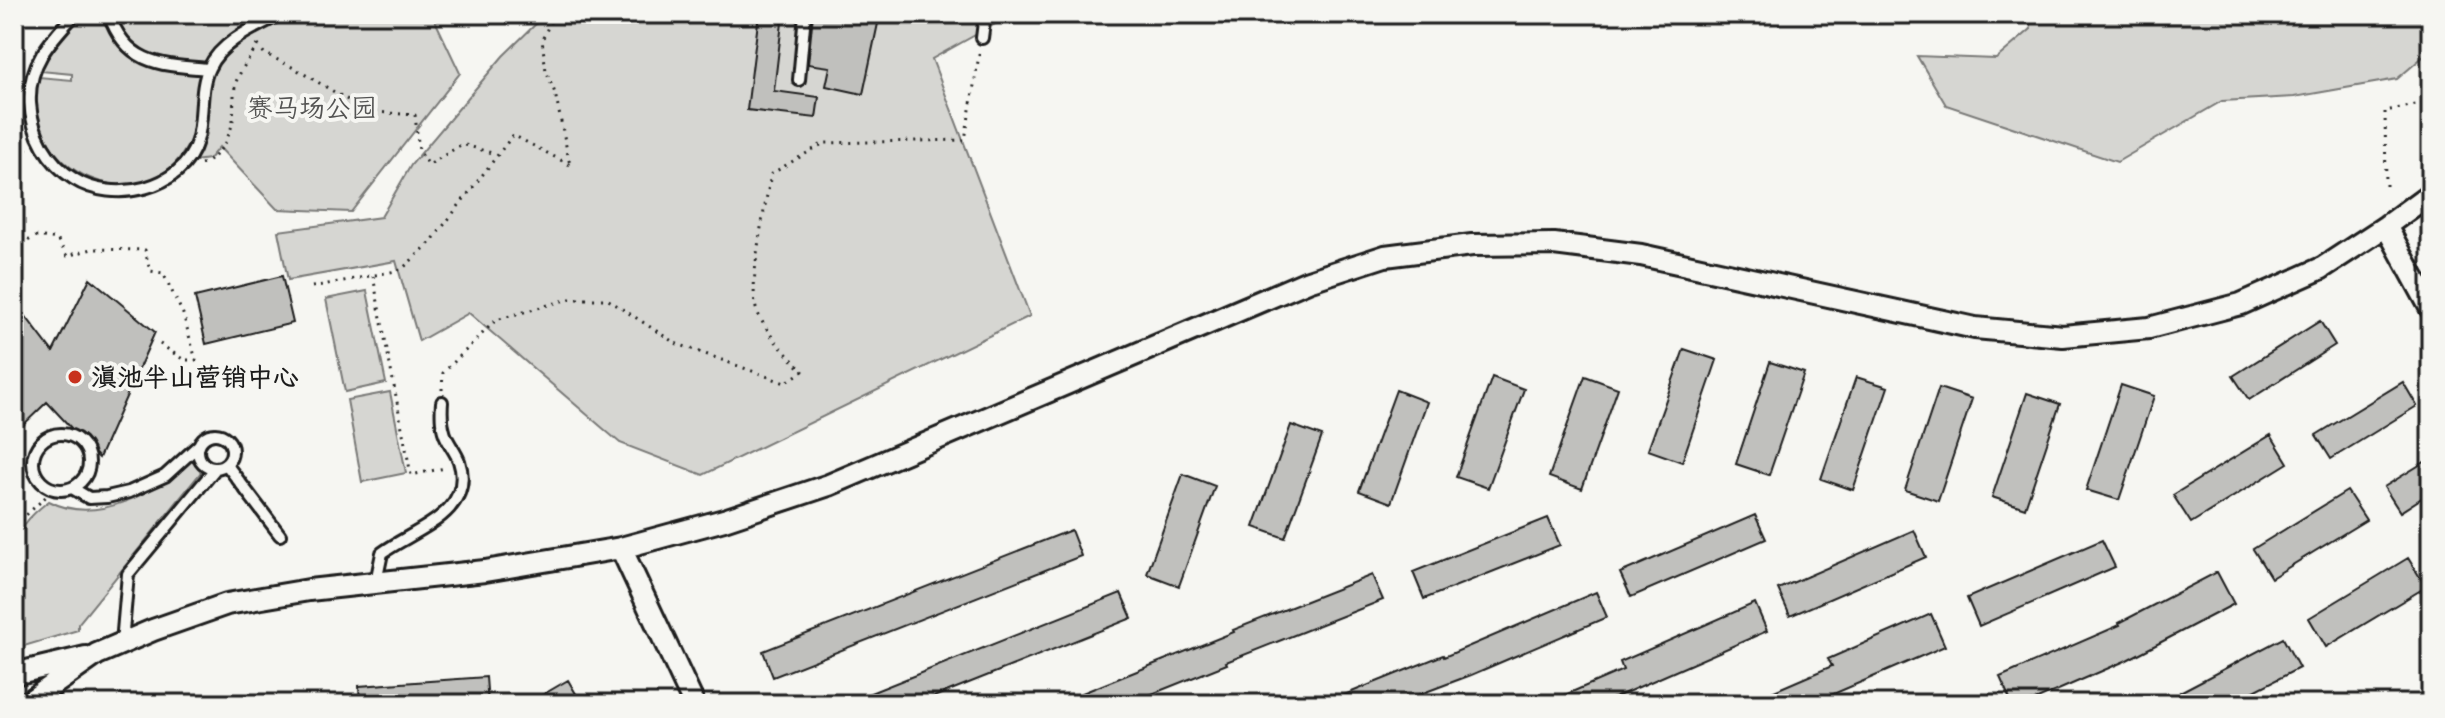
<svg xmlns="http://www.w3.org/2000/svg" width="2445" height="718" font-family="Sriracha,'LXGW WenKai TC',sans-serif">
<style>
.green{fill:#d6d6d2;stroke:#797977;stroke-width:2}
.building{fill:#c0c0bd;stroke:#1c1c1c;stroke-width:2}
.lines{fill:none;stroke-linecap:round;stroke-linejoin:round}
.service-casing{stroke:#1c1c1c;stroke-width:16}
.minor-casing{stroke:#1c1c1c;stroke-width:26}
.path{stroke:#1c1c1c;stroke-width:3;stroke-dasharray:2 6;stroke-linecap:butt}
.service{stroke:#f6f6f2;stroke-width:10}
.minor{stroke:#f6f6f2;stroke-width:20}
.poi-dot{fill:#c8321e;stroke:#f6f6f2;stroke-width:3}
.labels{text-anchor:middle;stroke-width:8;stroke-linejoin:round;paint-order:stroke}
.park-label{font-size:26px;fill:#545453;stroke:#f6f6f2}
.poi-label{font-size:26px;font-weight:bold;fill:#1c1c1c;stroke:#f6f6f2;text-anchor:start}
</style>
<rect width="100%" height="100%" fill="#f6f6f2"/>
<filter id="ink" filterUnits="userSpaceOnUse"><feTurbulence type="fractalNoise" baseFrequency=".0125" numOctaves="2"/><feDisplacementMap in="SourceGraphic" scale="16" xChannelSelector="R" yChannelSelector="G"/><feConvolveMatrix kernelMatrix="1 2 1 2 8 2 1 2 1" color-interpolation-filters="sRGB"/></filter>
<g filter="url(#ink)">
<path class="green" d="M83,14H432L460,73L351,212L277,209L219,147L209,159L194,161L207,134L196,123C168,233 15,183 39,77L72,80V74L40,71L58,41Z
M546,14H997V23L932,59L1030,316L703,475L620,443L469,313L419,341L396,261L288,280L278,231L381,217L411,165L503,56Z
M2028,14H2431V50L2397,79L2294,97L2222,101L2117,162L1946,105L1917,56L1996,59L2031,29Z
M367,291L386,383L345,392L326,299Z
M390,392L406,473L362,482L347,400Z
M192,458L202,471L78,624V630L14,649V553C18,528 29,516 49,501C96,526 157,492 192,458Z"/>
<path class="building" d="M759,14H783L774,91L819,97L816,118L747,110Z
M813,14H880L863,94L826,86L830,67L808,64Z
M282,276L293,323L206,344L195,297Z
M90,278L155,332L99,458L47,402L14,434V301L53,352Z
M2320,321L2335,345L2249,400L2233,376Z
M1684,349L1717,360L1682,462L1648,450Z
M1770,362L1804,373L1769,475L1736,464Z
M1585,376L1618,388L1582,489L1549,477Z
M1492,377L1524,389L1488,488L1456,477Z
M1856,377L1888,387L1853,490L1821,479Z
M2403,382L2417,406L2331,459L2316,435Z
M2121,385L2154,396L2119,500L2086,490Z
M1939,388L1972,399L1938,501L1905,490Z
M1396,390L1427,402L1391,503L1359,491Z
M2027,393L2060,404L2025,508L1992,497Z
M1291,425L1322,436L1285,538L1254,527Z
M2271,435L2288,463L2191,523L2173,495Z
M2431,458V492L2400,512L2384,487Z
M1183,474L1215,486L1179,586L1147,574Z
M2347,491L2366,520L2271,578L2253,549Z
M1755,515L1766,539L1631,597L1620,573Z
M1548,518L1560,545L1424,599L1413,572Z
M1071,530L1081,556L773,677L763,651Z
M1914,530L1926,557L1790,616L1778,589Z
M2102,540L2115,567L1979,626L1967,598Z
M2408,558L2426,587L2326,647L2309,618Z
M2217,572L2234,604L2125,661L2026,704H2012L2000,677L2120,625L2119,623Z
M1372,575L1383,600L1226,662L1227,664L1127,704H1055L1234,632L1233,630Z
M1596,592L1607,617L1471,675L1394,704H1322L1443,655L1444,657Z
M1121,593L1132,618L916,704H843Z
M1755,603L1767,631L1609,700L1611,704H1544L1623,670L1620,662Z
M1931,614L1945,646L1824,698L1827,704H1744L1832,666L1828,659Z
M2283,638L2299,668L2229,704H2187L2180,692Z
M486,677L488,704H360L359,686Z
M568,680L582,704H527Z"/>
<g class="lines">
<g class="service-casing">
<path id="service" d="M75,14C50,41 28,64 30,103C32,134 48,163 74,179C113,204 183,190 197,141C204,119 199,88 209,68C221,41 256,27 281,14
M109,14C126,65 162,65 208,69
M982,38L985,14
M799,80L805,14
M198 451a17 17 0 1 1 34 0a17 17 0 1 1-34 0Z
M33 462a28 28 0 1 1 56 0a28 28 0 1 1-56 0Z
M226,464L280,535
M72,488L89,498L107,497L129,492L165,476L199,445
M376,582L382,553C413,530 476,513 459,461C456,453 451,447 447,439C441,427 441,415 442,402
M122,643L128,574L215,469"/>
</g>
<g class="minor-casing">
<path id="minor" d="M2386,226L2431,309
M621,548L694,704
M14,674L86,657
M26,704L97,654L153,630L227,604L309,590L485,571L621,548L724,520L829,485L1308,281L1385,256L1472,245L1554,244L1641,255L1975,328L2063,336L2149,328L2241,304L2322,268L2386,226L2431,193"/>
</g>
<path class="path" d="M554,14L542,40L546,71L555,93L570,165
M258,45L264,53L294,68L358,106L376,112L415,115L419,151L429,165L462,144L495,154
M14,66H22
M201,164C218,160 230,137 233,120C234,107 233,94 236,82C241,68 252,56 258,43
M2386,186L2385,111L2431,102
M14,236L19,166L27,146
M14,248L37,236L57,239L67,256L92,249L145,250L150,271L163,273L183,314L196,360H184L157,342
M373,276L411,475L445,468
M312,287L401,270L431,242L513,135L570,165
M442,390L443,373L496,320L569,299H607L675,343L785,383L803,371C785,352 767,335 757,311C747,288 766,202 771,174L824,143L965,140L980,49
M14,463L33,462
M14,535L23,518L54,489"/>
<use href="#service" class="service"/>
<use href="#minor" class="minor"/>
</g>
</g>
<circle class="poi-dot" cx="75" cy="377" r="8"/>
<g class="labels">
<g class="park-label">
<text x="312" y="117">赛马场公园</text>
</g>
<g class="poi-label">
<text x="91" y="386">滇池半山营销中心</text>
</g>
</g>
<rect width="2445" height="718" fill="none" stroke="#f6f6f2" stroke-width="48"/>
<rect x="24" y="24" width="2397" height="670" fill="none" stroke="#1c1c1c" stroke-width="3" filter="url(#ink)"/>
</svg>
